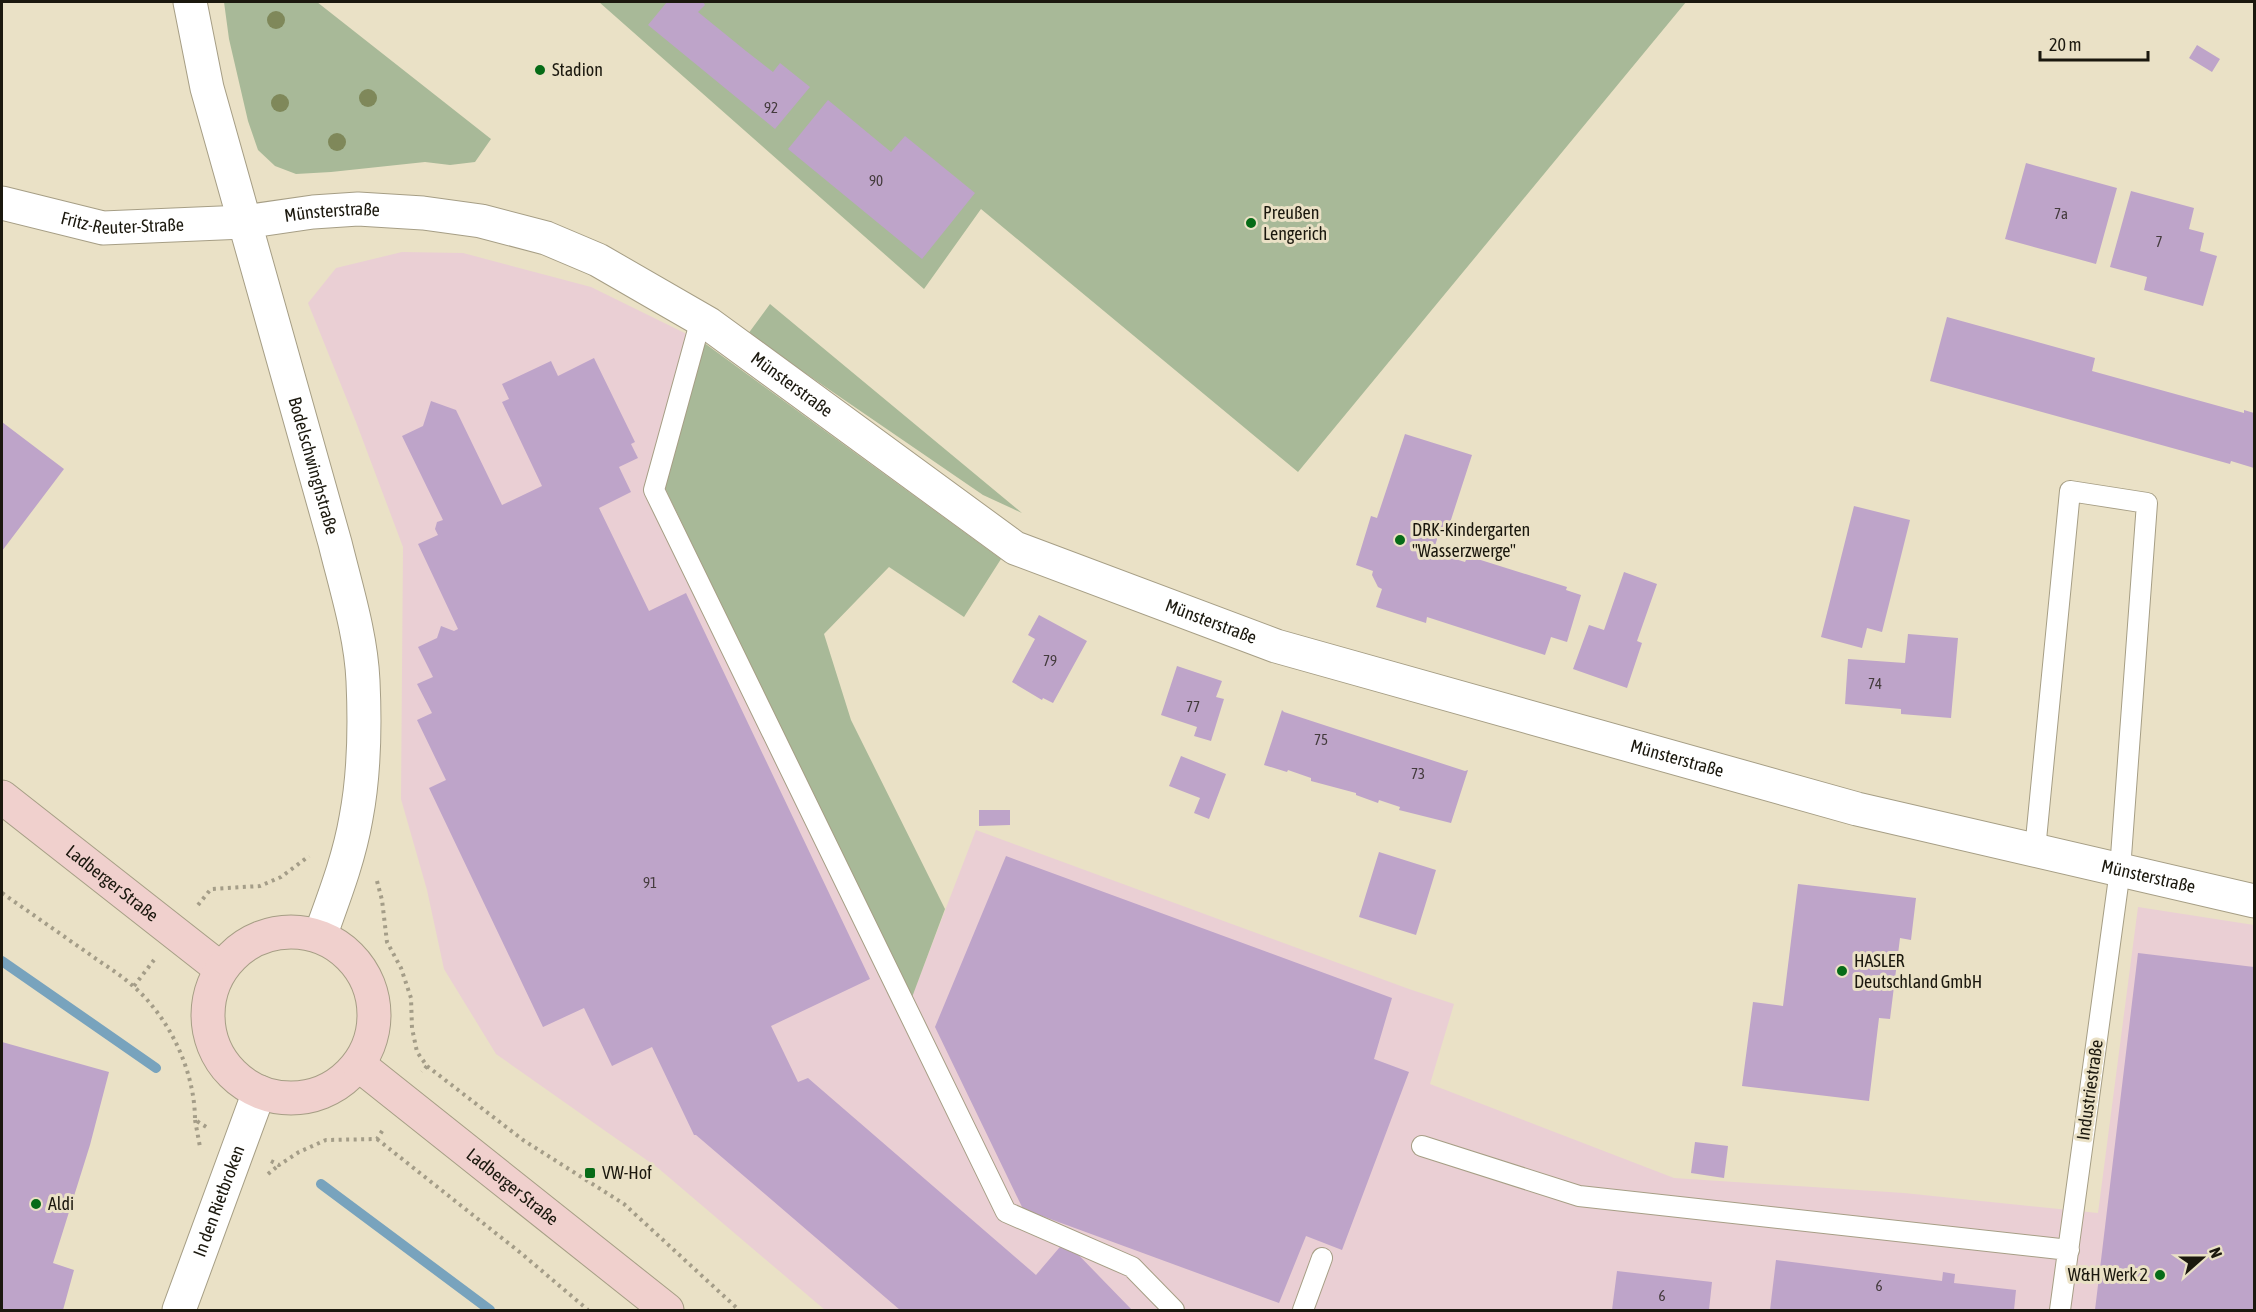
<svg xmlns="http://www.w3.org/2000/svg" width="2256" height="1312" font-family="'Asap Condensed',sans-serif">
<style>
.industrial{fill:#eacfd4}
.green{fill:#a8b998}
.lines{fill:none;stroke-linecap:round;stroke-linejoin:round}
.stream{stroke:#78a3bd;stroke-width:10}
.building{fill:#bea4c9}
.lane-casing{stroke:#a69e85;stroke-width:22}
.street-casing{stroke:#a69e85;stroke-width:35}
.secondary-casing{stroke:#a69e85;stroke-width:35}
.path{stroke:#a49d88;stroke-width:4;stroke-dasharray:3 4.5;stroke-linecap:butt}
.lane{stroke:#fff;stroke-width:20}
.street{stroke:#fff;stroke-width:33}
.secondary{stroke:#f0d0cd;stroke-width:33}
.tree{fill:#7f885a}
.poi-dot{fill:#066b17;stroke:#eae1c6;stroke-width:2}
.labels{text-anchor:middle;stroke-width:6;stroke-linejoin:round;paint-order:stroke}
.number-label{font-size:15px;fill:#443b3d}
.poi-label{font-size:18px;fill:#1b180e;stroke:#eae1c6;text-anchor:start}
.street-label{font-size:18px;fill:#1b180e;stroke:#eae1c6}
</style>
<rect width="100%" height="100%" fill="#eae1c6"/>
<path class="industrial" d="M402,252L463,253L591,287L703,342L911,999L976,830L1409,989L1454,1004L1430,1084L1674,1178L1904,1193L2098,1213L2138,907L2254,925V1310H825L658,1168L496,1054L444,969L427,890L401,799L403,547L356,422L308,303L336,268Z"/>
<path class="green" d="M224,2H317L491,139L475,162L450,165L425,162L331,172L296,174L275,166L258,150L248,121L229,39Z
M599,2H1686L1298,472L981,209L924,289Z
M770,304L1022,513L983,495L748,334Z
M703,342L1001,559L964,617L889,567L824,634L851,720L945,909L911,1000L664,486Z"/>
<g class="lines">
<path class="stream" d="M2,961L156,1068
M321,1184L490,1310"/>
</g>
<path class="building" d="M667,2H703L705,5L698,12L746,51L773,72L780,63L810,87L775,129L648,25Z
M2197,45L2220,59L2212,72L2189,58Z
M828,100L891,152L905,136L975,193L922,259L788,149Z
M2026,163L2117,188L2096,264L2005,239Z
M2131,191L2194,208L2189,229L2204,233L2200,251L2217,256L2203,306L2144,290L2147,277L2110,267Z
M1947,317L2095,358L2092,371L2244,413V410L2254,413V468L2231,461L2230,464L1930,381Z
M594,358L635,442L631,444L638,458L619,467L631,492L599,508L649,611L686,593L870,979L771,1026L798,1082L808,1078L1036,1275L1065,1241L1132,1310H900L696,1135H694L652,1047L612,1066L584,1008L543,1027L429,788L446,780L417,720L432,713L417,684L433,677L418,647L437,638L441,626L454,631L458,629L418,544L438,535L435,529L437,522L443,520L402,436L423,426L431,401L456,410L502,505L542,486L502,402L509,399L502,384L551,361L558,376Z
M2,422L64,469L2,551Z
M1405,434L1472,455L1448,529L1441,527L1433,552L1465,562L1468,556L1567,587L1566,590L1581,595L1567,642L1551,637L1545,655L1427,617L1426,623L1376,607L1382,589L1378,587L1372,575L1373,571L1356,565L1371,516L1377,518Z
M1854,506L1910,520L1882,632L1867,628L1862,648L1821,637Z
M1624,572L1657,584L1637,641L1642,643L1627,688L1573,669L1589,625L1604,630Z
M1039,615L1087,641L1053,703L1043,698L1042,700L1012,682L1035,639L1028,635Z
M1908,634L1958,638L1951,718L1901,714V709L1845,704L1848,659L1905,663Z
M1177,666L1222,681L1216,697L1224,699L1211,741L1194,736L1197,727L1161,715Z
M1282,710L1284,712L1465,771L1468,770L1451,823L1399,810L1400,807L1379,800L1378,803L1356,795V793L1311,781V778L1288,770L1287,772L1264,765Z
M1181,756L1226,774L1209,819L1194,813L1200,798L1169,786Z
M979,810H1010V825L979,826Z
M1379,852L1436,870L1416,935L1359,917Z
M1006,856L1392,998L1374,1059L1409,1072L1342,1250L1306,1236L1279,1303L1023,1209L935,1027Z
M1798,884L1916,898L1911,940L1900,938L1890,1019L1879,1018L1869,1101L1742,1086L1753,1002L1783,1006Z
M2138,953L2254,967V1310H2095Z
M2,1042L109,1072L90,1145L53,1263L74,1270L63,1310H2Z
M1695,1142L1728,1146L1724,1178L1691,1173Z
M1776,1260L1942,1281L1943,1272L1955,1274L1954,1283L2016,1290L2014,1310H1770Z
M1617,1271L1712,1282L1709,1310H1612Z"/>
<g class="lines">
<g class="lane-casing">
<path id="lane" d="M701,319L654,490L1006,1212L1132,1267L1174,1310
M2035,850L2070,491L2147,503L2120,870L2060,1310
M1422,1146L1579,1196L2069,1250
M1303,1310L1322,1258"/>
</g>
<g class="street-casing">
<g id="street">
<path id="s1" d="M190,2L207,88L335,543C346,588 361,635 363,681C365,724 364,776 356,818C349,859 334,897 320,936"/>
<path id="s2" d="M2,203L103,228L244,222L313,212L358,209L423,213L481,221L546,238L598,260L709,324L1015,548L1276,646L1857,809L2254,901"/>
<path id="s3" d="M179,1310L259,1092"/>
</g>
</g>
<g class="secondary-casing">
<g id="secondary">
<path id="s4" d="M2,797L221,969"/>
<circle cx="291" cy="1015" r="83"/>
<path id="s5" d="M359,1065L667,1310"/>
</g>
</g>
<path class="path" d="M377,881L382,900L387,942L401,968L411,998L412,1028L417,1052L427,1066L422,1072
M2,893C32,914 62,935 92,956C106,966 121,975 133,986C170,1018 195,1072 195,1120L208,1128
M198,905L211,889L260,886L281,877L309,856
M134,986L154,960
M427,1066L523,1140L624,1204L739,1310
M195,1120L200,1147
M377,1139L522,1254L588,1310
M271,1161L279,1165L299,1152L326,1140L377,1139L384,1128
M268,1174L279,1165"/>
<use href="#lane" class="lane"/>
<use href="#street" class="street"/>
<use href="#secondary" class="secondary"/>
</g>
<g class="tree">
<circle cx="276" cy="20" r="9"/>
<circle cx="368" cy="98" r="9"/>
<circle cx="280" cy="103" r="9"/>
<circle cx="337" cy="142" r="9"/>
</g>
<g class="poi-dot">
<circle cx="540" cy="70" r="6"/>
<circle cx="1251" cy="223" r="6"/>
<circle cx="1400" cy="540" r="6"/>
<circle cx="1842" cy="971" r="6"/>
<rect x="584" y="1167" width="12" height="12" rx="3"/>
<circle cx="36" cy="1204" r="6"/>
<circle cx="2160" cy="1275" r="6"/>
</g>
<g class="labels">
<g class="number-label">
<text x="771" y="113">92</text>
<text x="876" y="186">90</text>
<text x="2061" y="219">7a</text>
<text x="2159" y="247">7</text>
<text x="1050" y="666">79</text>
<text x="1875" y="689">74</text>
<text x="1193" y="712">77</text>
<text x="1321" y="745">75</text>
<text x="1418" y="779">73</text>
<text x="650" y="888">91</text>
<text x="1879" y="1291">6</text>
<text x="1662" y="1301">6</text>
</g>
<g class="poi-label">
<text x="552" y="76">Stadion</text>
<text x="1263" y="219">Preußen<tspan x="1263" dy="21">Lengerich</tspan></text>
<text x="1412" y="536">DRK-Kindergarten<tspan x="1412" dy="21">"Wasserzwerge"</tspan></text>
<text x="1854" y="967">HASLER<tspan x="1854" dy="21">Deutschland GmbH</tspan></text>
<text x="602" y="1179">VW-Hof</text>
<text x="48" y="1210">Aldi</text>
<text x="2148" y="1281" text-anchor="end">W&amp;H Werk 2</text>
</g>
<g class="street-label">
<text dy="6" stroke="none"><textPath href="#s2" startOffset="334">Münsterstraße</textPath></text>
<text dy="6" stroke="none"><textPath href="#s2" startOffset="123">Fritz-Reuter-Straße</textPath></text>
<text dy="6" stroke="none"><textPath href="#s2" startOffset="838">Münsterstraße</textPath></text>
<text dy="6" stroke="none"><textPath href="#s1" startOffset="480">Bodelschwinghstraße</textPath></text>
<text dy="6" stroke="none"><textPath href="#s2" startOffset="1324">Münsterstraße</textPath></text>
<text dy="6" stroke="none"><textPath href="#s2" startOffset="1810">Münsterstraße</textPath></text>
<text dy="6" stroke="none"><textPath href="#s2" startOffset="2296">Münsterstraße</textPath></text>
<text dy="6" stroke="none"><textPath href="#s4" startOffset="140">Ladberger Straße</textPath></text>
<text transform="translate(2090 1090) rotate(-82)" y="6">Industriestraße</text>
<text dy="6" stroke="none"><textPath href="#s5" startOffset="196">Ladberger Straße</textPath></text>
<text dy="6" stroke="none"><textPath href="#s3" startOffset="116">In den Rietbroken</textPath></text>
</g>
</g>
<rect width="2256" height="1312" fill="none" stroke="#1b180e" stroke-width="6"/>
<g transform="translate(2202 1258) rotate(69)" stroke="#eae1c6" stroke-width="4.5" paint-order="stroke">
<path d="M0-4.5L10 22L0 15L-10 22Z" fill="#1b180e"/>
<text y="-9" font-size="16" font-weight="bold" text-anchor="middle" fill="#1b180e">N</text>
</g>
<path d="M2040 51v9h108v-9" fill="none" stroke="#1b180e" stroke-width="3"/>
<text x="2049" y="51" font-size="18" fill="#1b180e" stroke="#eae1c6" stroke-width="4.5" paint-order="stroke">20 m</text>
</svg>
